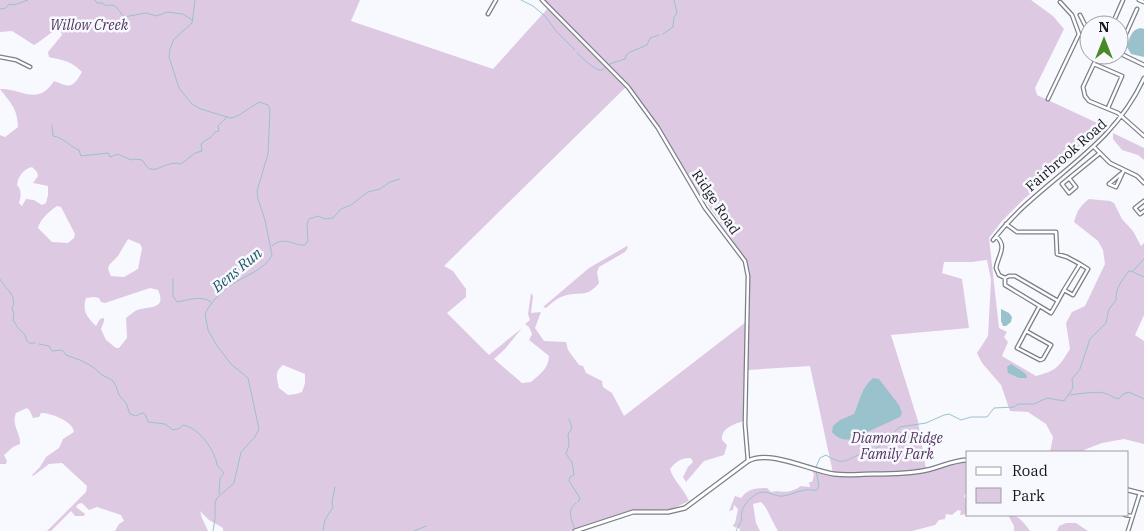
<svg xmlns="http://www.w3.org/2000/svg" width="1144" height="531" font-family="'IBM Plex Serif',serif">
<style>
.green{fill:#dec9e3;fill-rule:evenodd}
.water{fill:#99c2cc}
.lines{fill:none;stroke-linecap:round;stroke-linejoin:round}
.stream{stroke:#99c2cc;stroke-width:1}
.minor-casing{stroke:#7b7f87;stroke-width:5}
.tertiary-casing{stroke:#7b7f87;stroke-width:5.5}
.minor{stroke:#fff;stroke-width:2.5}
.tertiary{stroke:#fff;stroke-width:3}
.labels{text-anchor:middle;stroke-width:5;stroke-linejoin:round;paint-order:stroke}
.park-label{font-size:14px;font-style:italic;fill:#53345c;stroke:#f7f9ff}
.street-label{font-size:14px;fill:#141619;stroke:#f7f9ff}
.water-label{font-size:15px;font-style:italic;fill:#1e5662;stroke:#f7f9ff}
</style>
<rect width="100%" height="100%" fill="#f7f9ff"/>
<path class="green" d="M0,0H360L351,21L493,69L548,8L626,87L444,266L453,271L466,289V297L447,313L489,355L522,328L505,349L494,359L522,383L531,382C539,375 549,368 549,356L529,340L532,334L529,327L525,324L530,320L528,314L531,293L533,296L531,313L541,312L535,328L544,341L566,342L568,350L579,365L583,366L586,373L602,381L603,387L612,393L624,416L746,322L743,421C733,425 721,428 722,440L727,445L724,455L704,461L686,482L683,477L688,467L693,462L691,458C682,458 676,461 670,469C673,480 684,489 689,501L674,508V509L634,510L570,531H223V528L209,520L200,511L202,518L208,531H115L119,524L124,521L121,515L97,507L89,510L82,503L78,504L76,507L85,514L84,516H75L71,511L51,531H47L86,492L87,486L62,463L49,464L33,476L32,475L40,467L46,457L59,448L63,439L74,432C73,421 51,413 41,413L39,417L33,418L30,411L27,408L16,413C11,426 21,433 20,444L13,447L4,455L7,461L6,464H0V135L5,137L18,127C17,107 11,104 0,89C22,88 37,107 54,81C70,88 73,88 82,72C70,60 64,61 49,57L48,52L62,35L60,29C51,31 43,40 34,45L12,31L0,32ZM32,167L37,172L38,176L33,183L48,186V195L46,203L42,205L34,200L26,199L22,206L19,203C21,196 22,190 17,185C18,177 23,169 32,167ZM57,206L61,207L75,234L74,238L68,243L52,242L38,228C40,219 50,211 57,206ZM128,239L140,244L142,248L138,269L124,277L111,276L108,269L109,265L118,256ZM150,288L158,290C167,310 149,306 137,310C133,312 130,315 126,318L127,338L119,348H116L106,340L101,329L104,321V318L100,319L96,326C87,317 82,311 86,298L94,297L99,298L101,302L105,303ZM283,365L305,374V383L302,392L296,394L288,395L279,388C277,379 274,372 283,365Z
M544,0H1031L1053,16L1064,29L1035,88L1037,95L1106,127L1108,129L1024,199L1002,221L989,238L999,328L1007,332L1004,337L1008,342L1002,356L1036,376C1057,370 1058,368 1070,349L1066,323L1072,312L1085,306L1105,264L1103,250L1098,241L1074,222C1077,211 1080,206 1089,199L1110,201L1114,203L1122,219L1133,231L1141,246L1144,243V315L1135,335L1144,341V444L1124,439L1102,443L1084,450V452H1050L1053,437L1046,424L1028,412L1010,411L1001,385L982,363L977,353L988,336L991,280L987,260L972,262H944L942,273L962,279L969,328L891,335L918,421L926,469L905,472L833,473L810,366L748,370L750,273L747,261L694,185L660,127L629,86Z
M1113,133L1144,148V160L1138,155L1122,150L1113,139Z
M627,246L628,248L625,252L599,267L597,272L599,283C588,297 581,292 567,295C558,297 553,302 546,308L543,307L589,268Z
M968,461V493L965,494L964,497L968,499V514L960,515L961,511L958,510L952,515L946,514L945,519L939,520L935,525L912,531H778C772,522 769,510 761,502L753,504L756,523L760,531H740L739,528L734,527L733,525L735,523L738,509L734,505L733,510L729,511L735,496L741,498C748,489 755,488 767,488L771,492L777,491C786,493 794,491 801,486L810,487L809,482H812L814,475L812,470L830,475L927,472L954,463Z
M1008,515C1019,515 1023,522 1030,531H1014V526Z
M1066,523H1076L1088,531H1057L1059,526Z"/>
<path class="water" d="M1141,28L1144,29V57L1131,54L1127,47C1129,39 1131,29 1141,28Z
M1001,309L1009,313L1012,317L1011,322L1006,326H1003L1001,321Z
M1011,364L1026,374L1027,378H1019L1008,373L1007,367Z
M873,378L879,379L899,405L902,413L900,417L852,439C844,441 837,438 832,432L833,426L840,420L854,414C860,401 861,388 873,378Z"/>
<g class="lines">
<path class="stream" d="M95,0L97,3H102L106,6C116,2 118,10 124,17L146,13L157,16L167,12L183,14L192,20
M195,0L192,23L174,39L170,49L169,57L179,88L192,104L201,109L227,117L232,118L239,115L259,102L268,105L270,110L268,154L257,191L258,199L265,220L272,255C265,270 244,276 231,285C221,292 210,303 205,314L208,330L217,346L231,364L248,378L259,429L255,437L241,452L234,483L217,498L215,503V519L213,531
M521,0L533,6L545,16L557,32L575,50
M0,9L6,8L9,4L14,5L28,0
M663,34L673,27L674,17L677,13L674,0
M577,53L589,64L598,70H602L606,67
M608,65C614,62 619,61 625,59L626,55L630,52L647,45L650,38L659,35
M52,125L53,136C63,137 70,147 79,150L81,156L108,153L110,157L118,154L131,160L135,159L142,160C144,162 146,167 150,169C157,172 169,160 181,164L195,153L202,151L201,144C207,138 210,140 215,132L219,131L218,126L227,117
M272,246C284,235 293,246 305,245L308,241L307,224L309,219L318,216L325,219L333,218L341,209L351,205L368,192L380,189L390,182L400,179
M1133,271L1144,259
M0,279C5,290 18,294 12,309L14,314L13,320L18,328L25,335L27,341L29,343H35
M173,279V296L177,302C188,300 202,295 211,302
M39,344L49,346L52,351L62,350L66,355L80,360L93,367L102,375L112,380L116,386L119,395L126,403L130,414L136,416L142,413L145,414L148,422L165,424L173,430L178,429L183,425C199,428 215,450 217,465L224,473L220,478L219,494
M1070,395C1077,394 1098,391 1104,393C1109,394 1113,398 1119,399L1123,394L1129,392L1144,399
M569,419L572,428L568,434L569,445L566,454L572,462L574,475L570,477L569,481L580,498L578,502
M816,467L820,458L826,455C843,466 846,461 863,452L874,454L875,449L892,438L896,430L900,427L926,423L944,415L949,414L961,420L971,417H987L994,408L1014,407L1018,404H1034L1047,398L1064,401L1073,388L1072,379L1080,369L1090,339L1106,323L1109,309L1116,300C1115,289 1122,280 1129,271H1131L1144,277
M574,528C572,519 566,511 576,503
M323,531L325,520L333,507L332,502L335,487
M414,531L426,526
M736,531L742,520C738,509 752,493 763,492C770,492 776,497 783,496C790,495 798,491 805,490C810,489 813,491 817,490L819,486L816,471"/>
<g class="minor-casing">
<path id="minor" d="M542,0L628,87L658,128L705,208L745,261L748,276L745,424L748,461
M1139,0L1144,2
M488,14L496,0
M1080,15L1089,33
M1112,25L1123,0
M1119,49L1137,9
M1119,53L1144,65
M1098,55L1083,87L1085,96L1089,101L1118,113L1144,136
M0,57L16,60L30,67
M1094,64L1122,76L1108,108
M1048,99L1079,34L1072,15L1060,2
M1094,147L1110,163L1137,176L1144,183
M1122,173L1109,184L1116,187L1124,170
M1069,178L1076,187L1069,193L1062,184L1100,153
M1144,201L1135,208L1140,214L1144,211
M1006,224L1017,232H1056L1057,254L1067,257L1080,264
M996,236C1008,247 998,255 996,268L999,275L1005,278V285L1051,313L1058,301L1015,276H1009L1005,278
M993,240C1041,178 1110,153 1144,78
M1058,301L1064,290L1073,295L1088,269L1080,264L1064,290
M1026,331L1017,348L1040,360L1043,359L1051,345L1026,331L1039,307
M1125,515L1132,516
M1128,531L1140,493"/>
</g>
<g class="tertiary-casing">
<path id="tertiary" d="M1128,490L1144,494
M575,531L633,512H668L685,508L748,461C770,449 811,471 834,474C847,476 860,474 873,474C891,474 909,474 927,470C941,467 953,460 968,460"/>
</g>
<use href="#minor" class="minor"/>
<use href="#tertiary" class="tertiary"/>
</g>
<g class="labels">
<g class="park-label">
<text x="89" y="30">Willow Creek</text>
<text x="897" y="443">Diamond Ridge<tspan x="897" dy="16">Family Park</tspan></text>
</g>
<g class="street-label">
<text transform="translate(1066 155) rotate(-41)" y="5">Fairbrook Road</text>
<text transform="translate(716 202) rotate(56)" y="5">Ridge Road</text>
</g>
<g class="water-label">
<text transform="translate(237 270) rotate(-40)" y="5">Bens Run</text>
</g>
</g>
<rect x="966" y="451" width="162" height="65" fill="#f7f9ff" stroke="#9c9ea3"/>
<rect x="976" y="467" width="25" height="8" fill="#ffffff" stroke="#9c9ea3"/>
<text x="1012" y="476" font-size="15" fill="#141619">Road</text>
<rect x="976" y="488" width="25" height="15" fill="#dec9e3" stroke="#9c9ea3"/>
<text x="1012" y="501" font-size="15" fill="#141619">Park</text>
<g transform="translate(1104 40)"><circle r="24" fill="#f7f9ff" stroke="#9c9ea3"/>
<path d="M0-4L9 19L0 12L-9 19Z" fill="#4b8826"/>
<text y="-8" font-size="14" font-weight="bold" text-anchor="middle" fill="#141619">N</text>
</g>
</svg>
